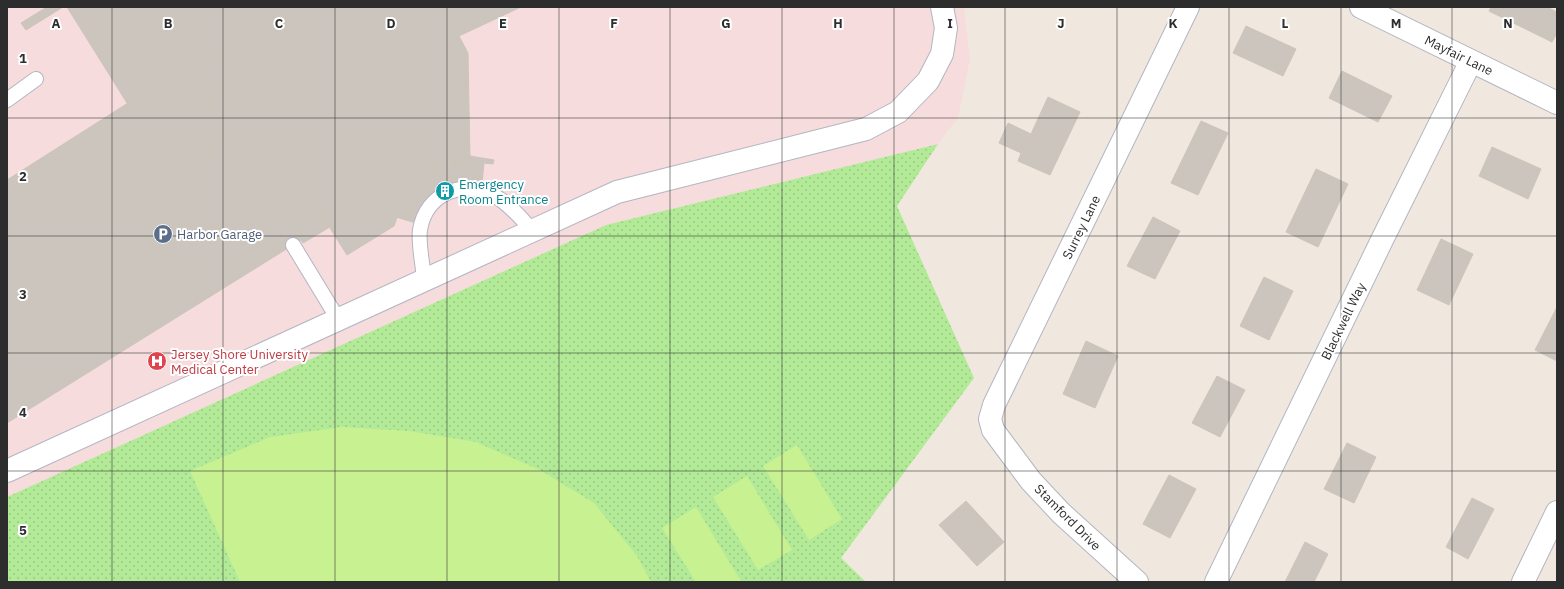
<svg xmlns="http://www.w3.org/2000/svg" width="1564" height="589" font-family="'IBM Plex Sans',sans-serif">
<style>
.medical{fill:#f6dcdd}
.park{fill:url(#park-dots)}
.pitch{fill:#c8f292}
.building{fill:#cbc5be;stroke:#ccc5b8}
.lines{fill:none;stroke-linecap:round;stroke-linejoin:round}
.service-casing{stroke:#b3b5c2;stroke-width:16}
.minor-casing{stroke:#b3b5c2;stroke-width:24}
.service{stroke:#fff;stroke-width:14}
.minor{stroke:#fff;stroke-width:22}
.grid{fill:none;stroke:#2d2d2d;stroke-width:1;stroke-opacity:0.55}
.labels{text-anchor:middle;stroke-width:4;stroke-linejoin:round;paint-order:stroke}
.street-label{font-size:13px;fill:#2d2d2d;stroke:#fff}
.culture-label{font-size:13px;fill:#0d838f;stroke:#fff;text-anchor:start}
.service-label{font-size:13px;fill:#4e5e75;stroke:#fff;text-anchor:start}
.health-label{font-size:13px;fill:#be3a42;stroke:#fff;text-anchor:start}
.grid-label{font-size:13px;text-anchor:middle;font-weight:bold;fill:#2d2d2d;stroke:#fff;stroke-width:4;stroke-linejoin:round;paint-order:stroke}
</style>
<defs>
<pattern id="park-dots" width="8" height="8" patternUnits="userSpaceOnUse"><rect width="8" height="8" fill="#b2ea97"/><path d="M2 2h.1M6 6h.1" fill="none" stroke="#99c982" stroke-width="1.8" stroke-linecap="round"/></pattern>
</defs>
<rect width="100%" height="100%" fill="#f0e8df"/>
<path class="medical" d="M7,7H964L970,59L958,118L938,144L606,225L7,497Z"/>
<path class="park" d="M938,144L897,206L974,378L841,558L866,582H7V497L606,225Z"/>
<path class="pitch" d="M342,427L409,431L476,442L540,470L594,503L637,556L651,582H240L190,471L270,437Z
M797,445L842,519L809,540L763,466Z
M747,476L792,550L758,570L713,497Z
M696,507L741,581L739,582H696L662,528Z"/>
<path class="building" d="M47,7H63L26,30L21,23Z
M67,7H521L459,36L468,53L470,160L449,163L416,184L404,198L394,226L347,255L269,131L238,149L231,138L186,166L179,155L224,127L204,94L234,75L216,47L127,103Z
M1491,7H1547L1557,12V33L1552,42L1489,11Z
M1246,26L1296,49L1283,76L1233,53Z
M216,47L234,75L204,94L224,127L179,155L186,166L231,138L238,149L269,131L330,227L303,243L301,240L7,423V180Z
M1342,71L1392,96L1378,122L1329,98Z
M1048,97L1080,112L1050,175L1018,161L1021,153L999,143L1008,123L1031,134Z
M1201,121L1228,133L1198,195L1171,183Z
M1492,147L1541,169L1528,199L1479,176Z
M470,156L494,160L493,164L484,163L481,193L451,196L431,214L426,226L396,217L404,198L416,184L436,170L456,161L470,160Z
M1316,169L1348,184L1318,247L1286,232Z
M1153,217L1180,231L1155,279L1127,266Z
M1441,239L1473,254L1449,305L1417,290Z
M1264,277L1293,291L1269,340L1240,326Z
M1557,307V361L1535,350Z
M1086,341L1118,356L1095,408L1063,394Z
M1217,376L1245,390L1220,437L1192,423Z
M1347,443L1376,457L1354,503L1324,489Z
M1169,475L1196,489L1170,538L1143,524Z
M1472,498L1494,509L1468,559L1446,547Z
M966,501L1004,542L977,566L939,525Z
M1305,542L1328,554L1314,582H1285Z"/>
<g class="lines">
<g class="service-casing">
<path id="service" d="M7,100L36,79
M293,245L338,319
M424,279C423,265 418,243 420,230C426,193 464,178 495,196C509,204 520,217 531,229"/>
</g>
<g class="minor-casing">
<path id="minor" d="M1361,7L1557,103
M7,471L617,192L866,129L898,112L928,81L942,54L946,28L942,7
M1137,582L1061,513L1031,481L993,430L990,419L994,405L1188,7
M1216,582L1382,240L1471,61
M1523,582L1557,512"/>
</g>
<use href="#service" class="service"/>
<use href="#minor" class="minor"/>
</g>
<path class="grid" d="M112,7V582M223,7V582M335,7V582M447,7V582M559,7V582M670,7V582M782,7V582M894,7V582M1005,7V582M1117,7V582M1229,7V582M1341,7V582M1452,7V582M7,118H1557M7,236H1557M7,353H1557M7,471H1557"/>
<defs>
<g id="building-disc" transform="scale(1)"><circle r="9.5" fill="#0f9aa8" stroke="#fff"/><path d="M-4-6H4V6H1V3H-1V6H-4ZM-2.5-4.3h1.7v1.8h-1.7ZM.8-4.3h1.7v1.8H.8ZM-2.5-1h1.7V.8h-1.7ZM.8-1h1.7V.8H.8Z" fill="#fff"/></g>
<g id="parking-disc" transform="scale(1)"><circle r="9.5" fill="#5c6f8a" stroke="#fff"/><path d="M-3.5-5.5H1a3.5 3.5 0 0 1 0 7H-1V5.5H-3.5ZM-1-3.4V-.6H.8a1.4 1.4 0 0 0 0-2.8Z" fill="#fff"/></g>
<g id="hospital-disc" transform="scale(1)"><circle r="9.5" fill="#e0444e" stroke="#fff"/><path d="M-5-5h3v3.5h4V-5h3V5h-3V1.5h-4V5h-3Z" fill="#fff"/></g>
</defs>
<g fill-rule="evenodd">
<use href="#building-disc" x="445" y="191"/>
<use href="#parking-disc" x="163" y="234"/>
<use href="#hospital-disc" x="157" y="361"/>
</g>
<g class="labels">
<g class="street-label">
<text transform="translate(1459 55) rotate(26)" y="5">Mayfair Lane</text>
<text transform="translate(1081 227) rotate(-64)" y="5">Surrey Lane</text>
<text transform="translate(1343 321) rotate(-64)" y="5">Blackwell Way</text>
<text transform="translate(1068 517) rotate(45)" y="5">Stamford Drive</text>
</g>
<g class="culture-label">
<text x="459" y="189">Emergency<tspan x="459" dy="15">Room Entrance</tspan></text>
</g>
<g class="service-label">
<text x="177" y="239">Harbor Garage</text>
</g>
<g class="health-label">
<text x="171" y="359">Jersey Shore University<tspan x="171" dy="15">Medical Center</tspan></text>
</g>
</g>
<g class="grid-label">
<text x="56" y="28">A</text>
<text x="168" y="28">B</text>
<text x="279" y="28">C</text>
<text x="391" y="28">D</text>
<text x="503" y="28">E</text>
<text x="614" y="28">F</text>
<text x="726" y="28">G</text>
<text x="838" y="28">H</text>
<text x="950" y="28">I</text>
<text x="1061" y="28">J</text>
<text x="1173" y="28">K</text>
<text x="1285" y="28">L</text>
<text x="1396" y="28">M</text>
<text x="1508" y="28">N</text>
<text x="23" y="63">1</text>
<text x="23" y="181">2</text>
<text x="23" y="299">3</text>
<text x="23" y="417">4</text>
<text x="23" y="535">5</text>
</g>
<rect width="1564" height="589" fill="none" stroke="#2d2d2d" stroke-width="16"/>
</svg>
